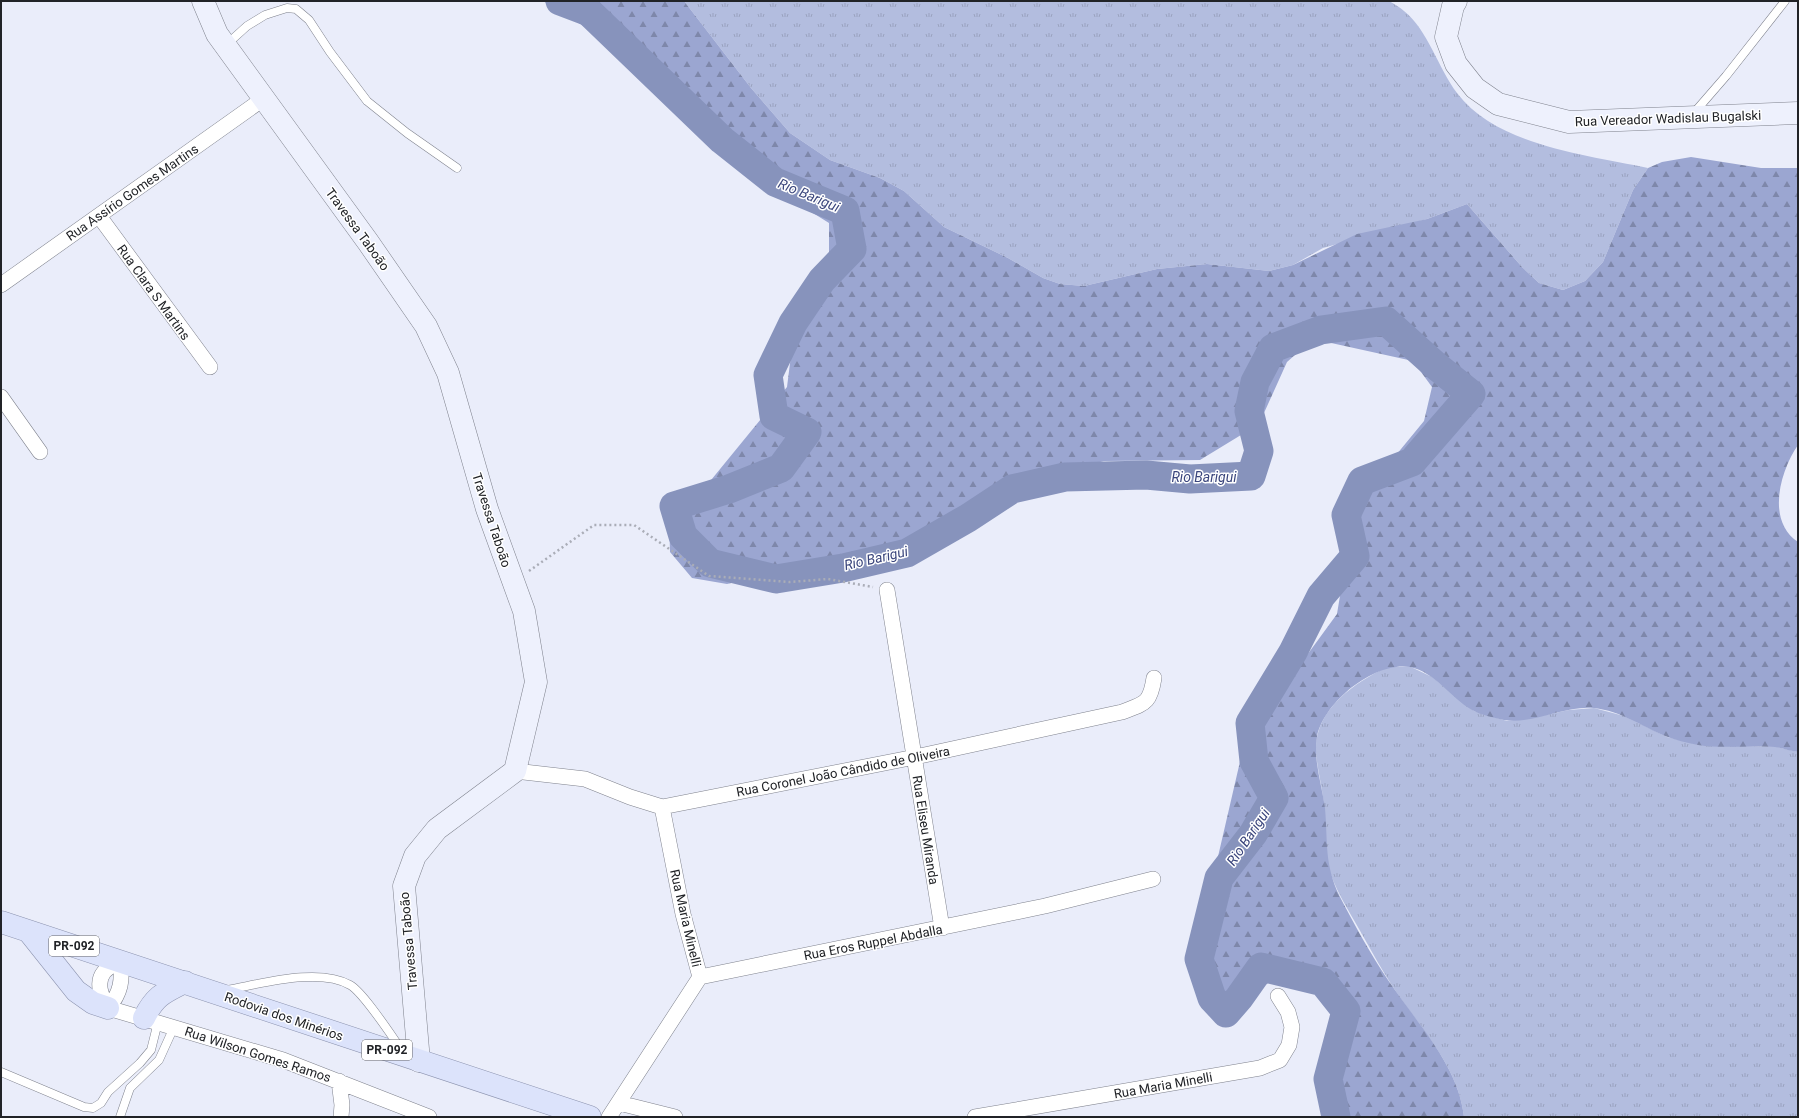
<svg xmlns="http://www.w3.org/2000/svg" width="1799" height="1118" font-family="Roboto,sans-serif">
<style>
.grass{fill:url(#grass-tufts)}
.forest{fill:url(#forest-firs)}
.lines{fill:none;stroke-linecap:round;stroke-linejoin:round}
.river{stroke:#8793bc;stroke-width:29}
.lane-casing{stroke:#7f828d;stroke-width:9}
.street-casing{stroke:#7f828d;stroke-width:16}
.secondary-casing{stroke:#7f828d;stroke-width:23}
.primary-casing{stroke:#8c93af;stroke-width:23}
.path{stroke:#aaadb7;stroke-width:2.5;stroke-dasharray:2 3;stroke-linecap:butt}
.lane{stroke:#fff;stroke-width:8}
.street{stroke:#fff;stroke-width:15}
.secondary{stroke:#eef1fd;stroke-width:22}
.primary{stroke:#dce3fb;stroke-width:22}
.labels{text-anchor:middle;stroke-width:3;stroke-linejoin:round;paint-order:stroke}
.shield{fill:#fff;stroke:#646568;stroke-width:1}
.shield-label{font-size:12px;font-weight:bold;fill:#212327}
.street-label{font-size:13px;fill:#212327;stroke:#fff}
.water-label{font-size:14px;font-style:italic;fill:#3a457c;stroke:#fff}
</style>
<defs>
<pattern id="grass-tufts" width="24" height="20" patternUnits="userSpaceOnUse"><rect width="24" height="20" fill="#b3bddf"/><path d="M3 7l-1-3M5 7V3M7 7l1-3M15 17l-1-3M17 17v-4M19 17l1-3" fill="none" stroke="#9aa2bf"/></pattern>
<pattern id="forest-firs" width="22" height="20" patternUnits="userSpaceOnUse"><rect width="22" height="20" fill="#9ba6d1"/><path d="M5 1l3.5 6h-7zM16 11l3.5 6h-7z" fill="#7e87aa"/></pattern>
</defs>
<rect width="100%" height="100%" fill="#eaedfa"/>
<path class="grass" d="M684,1H1389C1394,4 1400,7 1404,11C1428,30 1438,68 1457,93C1497,146 1587,155 1648,168L1633,190L1603,262L1585,281L1563,290L1539,283L1522,267L1467,204L1427,219L1323,248L1293,265L1269,271L1207,264L1157,269L1084,286L1060,284L1043,278L1008,258L944,227L904,191L880,178L830,160L790,133L751,88Z
M1387,667H1411L1432,677L1474,711L1507,721L1531,718L1569,710L1594,708L1624,716L1667,737L1700,745L1777,747L1798,752V1117H1464C1459,1070 1425,1033 1399,996C1384,974 1372,952 1359,929C1349,911 1338,894 1331,875C1322,851 1327,822 1323,797C1321,782 1317,767 1316,752C1314,710 1354,683 1387,667Z"/>
<path class="forest" d="M543,1H684L751,88L790,133L830,160L880,178L904,191L944,227L1008,258L1043,278L1060,284L1084,286L1157,269L1207,264L1269,271L1293,265L1357,234L1427,219L1467,204L1522,267L1539,283L1563,290L1585,281L1603,262L1633,190L1648,168L1662,162L1691,157L1761,168H1798V445C1780,471 1766,521 1798,542V752C1790,751 1782,748 1775,747C1750,745 1723,749 1698,745C1687,743 1675,740 1665,736C1641,726 1621,711 1594,708C1565,705 1531,725 1504,720C1495,718 1481,715 1472,710C1451,698 1435,672 1410,667C1374,661 1323,703 1317,737C1313,760 1322,785 1325,808C1328,843 1324,864 1340,897C1354,924 1371,955 1388,980C1416,1022 1459,1066 1464,1117H1334L1322,1099L1341,1031L1314,987L1288,971L1245,997L1227,999L1211,970L1201,930L1245,740L1337,614L1355,505L1424,421L1432,387L1413,361L1313,339L1287,362L1259,424L1200,460L1104,461L1001,489L854,570L783,571L727,584L692,578L670,552L669,517L707,485L787,387L798,300L829,257V223L726,159L598,35Z"/>
<g class="lines">
<path class="river" d="M560,1L589,12L722,140L775,182L845,211L852,249L822,280L793,323L768,375L774,416L807,432L781,468L729,489L674,506L683,536L710,563L776,579L843,568L907,553L968,518L1012,489L1065,477L1146,475L1190,479L1251,476L1259,451L1249,411L1255,382L1273,348L1321,330L1386,321L1435,365L1471,394L1412,462L1362,481L1346,515L1355,556L1321,596L1293,652L1250,723L1254,761L1274,798L1253,834L1219,878L1199,959L1212,998L1226,1013L1239,998L1261,967L1323,982L1346,1011L1328,1079L1336,1117"/>
<g class="lane-casing">
<path id="lane" d="M226,45L247,26L265,15L287,8L296,9L309,20L330,52L367,101L407,133L457,168
M1693,114L1726,76L1785,1
M226,990C261,984 319,967 350,985C363,992 391,1035 401,1049
M1,1072L84,1107L93,1108L101,1103L108,1092L140,1063L151,1050L158,1022
M120,1117L130,1088L159,1060L174,1027"/>
</g>
<g class="street-casing">
<path id="street" d="M99,216L210,367
M1,285L263,99
M1,397L40,452
M887,590L942,928
M515,771L585,779L630,797L662,807L915,757L1122,712C1145,703 1150,704 1154,678
M700,977L1045,906L1153,879
M108,1008C121,993 123,980 120,960C115,964 108,967 104,972C95,983 102,997 108,1008L283,1060L429,1117
M339,1081L342,1105L341,1117
M619,1103L675,1117
M609,1117L700,977L683,914L662,807
M975,1117L1260,1068L1280,1060L1289,1045L1292,1027L1288,1012L1278,996"/>
</g>
<g class="secondary-casing">
<path id="secondary" d="M203,1L217,34L368,242L426,326L448,373L487,509L524,611L536,682L515,771L437,829L415,856L404,886L419,1061
M1456,1L1453,6L1446,37L1456,64L1475,88L1498,104L1569,122L1798,113"/>
</g>
<g class="primary-casing">
<path id="primary" d="M1,922L590,1117
M29,932L76,991L93,1003L108,1008
M144,1018C155,996 163,993 185,982"/>
</g>
<path class="path" d="M529,571L594,525H634L709,576L790,582L828,579L873,587"/>
<use href="#lane" class="lane"/>
<use href="#street" class="street"/>
<use href="#secondary" class="secondary"/>
<use href="#primary" class="primary"/>
</g>
<g class="labels">
<g class="shield">
<rect x="49" y="936" width="50" height="20" rx="3"/>
<rect x="362" y="1040" width="50" height="20" rx="3"/>
</g>
<g class="shield-label">
<text x="74" y="950">PR-092</text>
<text x="387" y="1054">PR-092</text>
</g>
<g class="street-label">
<text transform="translate(1668 118) rotate(-2)" y="5">Rua Vereador Wadislau Bugalski</text>
<text transform="translate(132 192) rotate(-35)" y="5">Rua Assírio Gomes Martins</text>
<text transform="translate(358 229) rotate(54)" y="5">Travessa Taboão</text>
<text transform="translate(154 292) rotate(54)" y="5">Rua Clara S Martins</text>
<text transform="translate(492 520) rotate(72)" y="5">Travessa Taboão</text>
<text transform="translate(843 771) rotate(-11)" y="5">Rua Coronel João Cândido de Oliveira</text>
<text transform="translate(926 830) rotate(81)" y="5">Rua Eliseu Miranda</text>
<text transform="translate(686 918) rotate(77)" y="5">Rua Maria Minelli</text>
<text transform="translate(408 941) rotate(-95)" y="5">Travessa Taboão</text>
<text transform="translate(873 942) rotate(-11)" y="5">Rua Eros Ruppel Abdalla</text>
<text transform="translate(284 1016) rotate(19)" y="5">Rodovia dos Minérios</text>
<text transform="translate(258 1054) rotate(18)" y="5">Rua Wilson Gomes Ramos</text>
<text transform="translate(1163 1085) rotate(-10)" y="5">Rua Maria Minelli</text>
</g>
<g class="water-label">
<text transform="translate(809 195) rotate(23)" y="5">Rio Barigui</text>
<text x="1204" y="482">Rio Barigui</text>
<text transform="translate(876 558) rotate(-13)" y="5">Rio Barigui</text>
<text transform="translate(1248 837) rotate(-56)" y="5">Rio Barigui</text>
</g>
</g>
<rect width="1799" height="1118" fill="none" stroke="#212327" stroke-width="4"/>
</svg>
